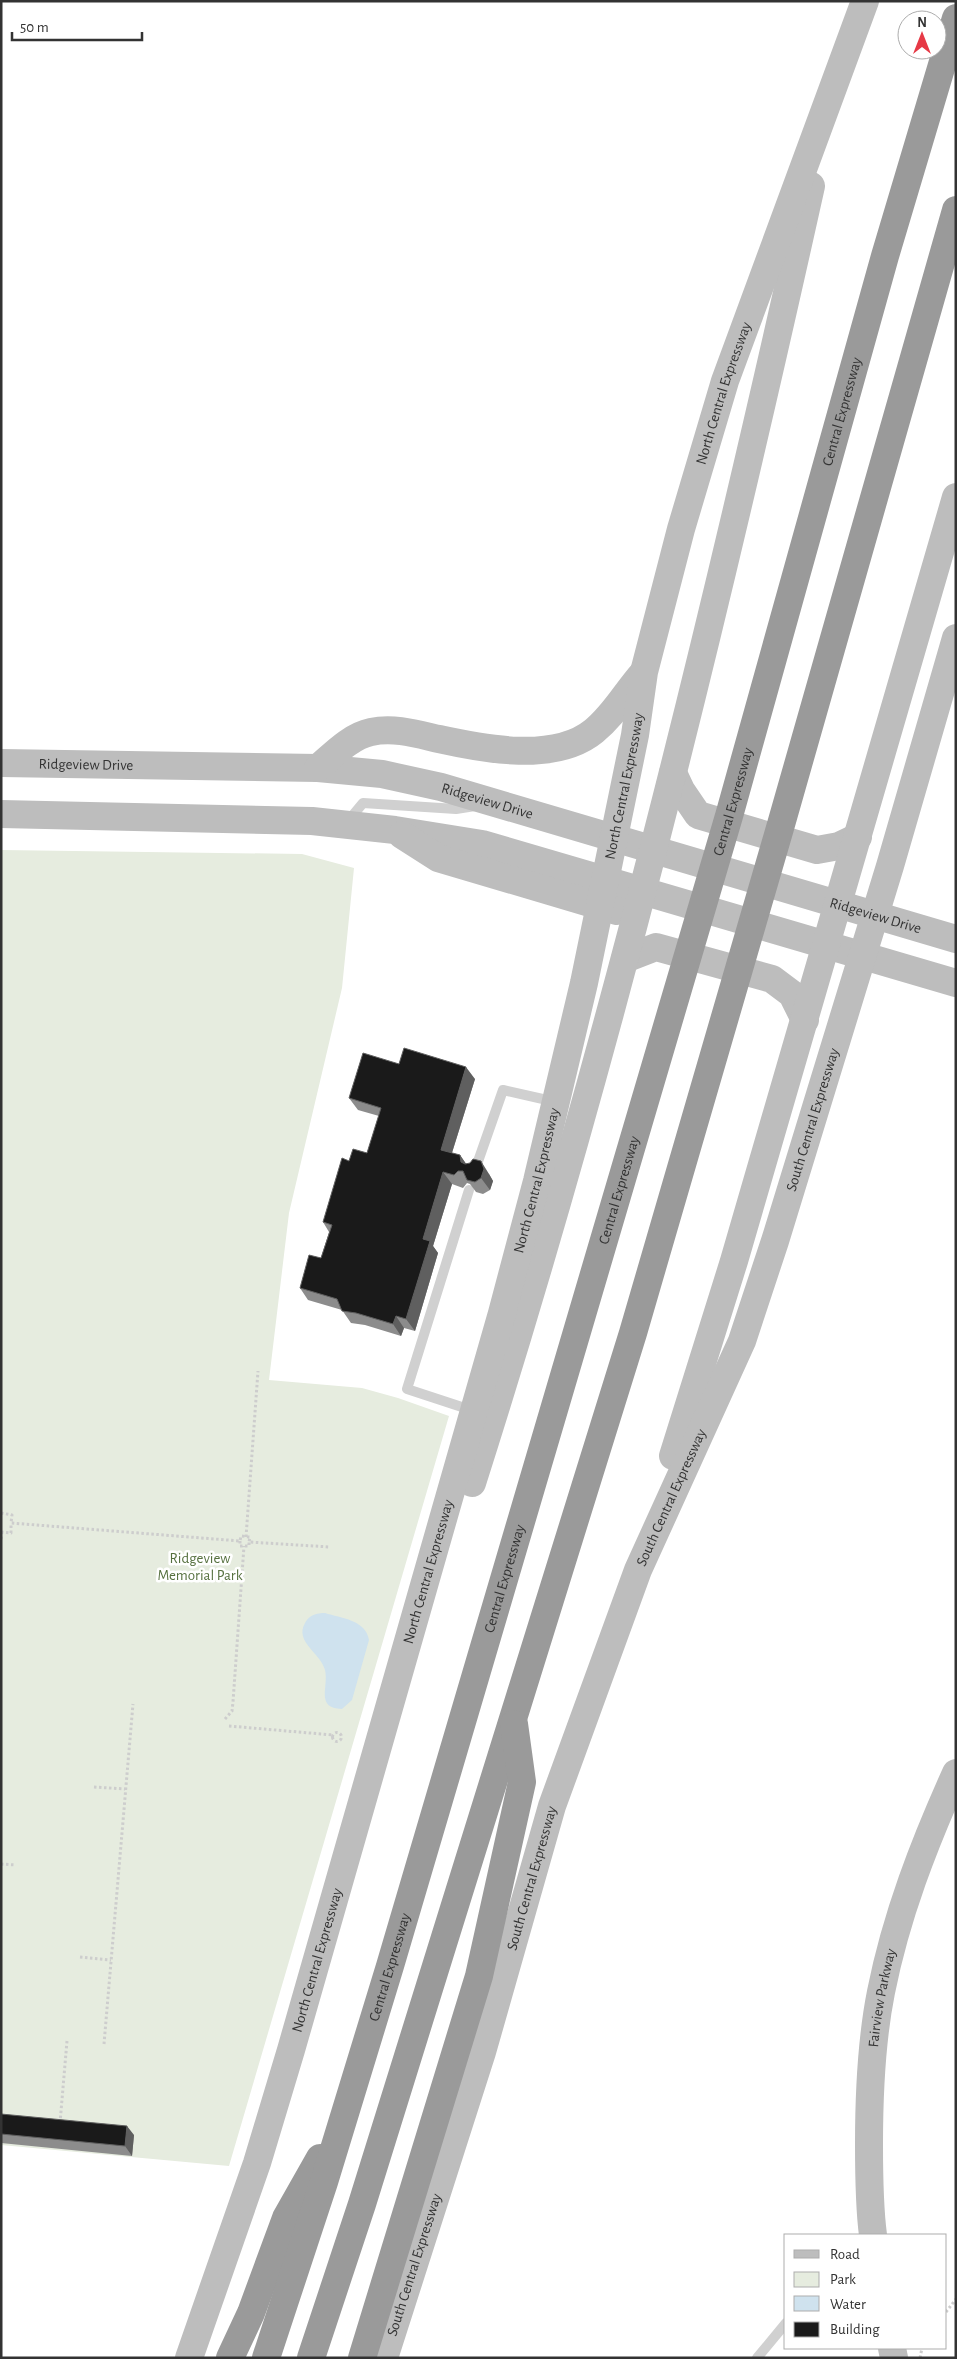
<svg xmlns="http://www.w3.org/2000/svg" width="957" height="2359" font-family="'Alegreya Sans',sans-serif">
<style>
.green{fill:#e6ecdf}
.water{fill:#cfe2ee}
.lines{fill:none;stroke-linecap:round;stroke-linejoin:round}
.path{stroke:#cdcdcd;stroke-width:3;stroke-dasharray:2.5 2.5;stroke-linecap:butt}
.lane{stroke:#d0d0d0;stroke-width:10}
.secondary{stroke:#bdbdbd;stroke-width:28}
.highway{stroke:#9a9a9a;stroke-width:28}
.wall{fill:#8c8c8c}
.shaded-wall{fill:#5f5f5f}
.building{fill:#1a1a1a;stroke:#5f5f5f}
.labels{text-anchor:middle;stroke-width:5;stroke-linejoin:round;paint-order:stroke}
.street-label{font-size:15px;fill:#333;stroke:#fff}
.park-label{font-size:15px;fill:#56703f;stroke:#fff}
</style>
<rect width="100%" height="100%" fill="#fff"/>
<path class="green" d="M1,850L302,854L354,868L342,988L289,1213L269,1380L362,1388L398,1398L449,1416L229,2166L1,2145Z"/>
<path class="water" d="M325,1613C341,1618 366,1620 369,1640L352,1700L342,1709C315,1708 329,1687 325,1670C321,1653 294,1642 305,1623C309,1615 317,1613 325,1613Z"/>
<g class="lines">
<path class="path" d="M1,1513L12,1515L11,1523L240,1541L241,1536L250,1537L249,1542L330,1547
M1,1532L11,1533V1523
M246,1537L258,1371
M1,1539L2,1532
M240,1541V1546H249V1542
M225,1719L232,1711L233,1702L244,1546
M229,1726L333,1735
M332.5 1737a4.5 4.5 0 1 1 9 0a4.5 4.5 0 1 1-9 0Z
M94,1787L125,1789
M1,1864L16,1865
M80,1957L111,1960
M104,2044L133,1704
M60,2123L67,2041
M946,2312L956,2299
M920,2358L922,2348"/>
<path class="lane" d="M348,821L363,803L456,809L475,806
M475,1170L503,1090L556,1102
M469,1190L407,1389L474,1411
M757,2358L786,2323"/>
<g class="secondary">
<path id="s1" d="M1,763L318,768L382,774L441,787L956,939"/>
<path d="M318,768C333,755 351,736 371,732C394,727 417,734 439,739C484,749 555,763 594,731C614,715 626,692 643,673"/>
<path d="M673,773L681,790L698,815L817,850L839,846L858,837"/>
<path d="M1,814L312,821L395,830L482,844L956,983"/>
<path d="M402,835L438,858L617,911"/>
<path d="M625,959L656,947L772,979L792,994L805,1020"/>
<path d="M673,1456L734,1261L956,497"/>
<path d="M472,1483C608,1057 714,622 811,186"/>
<path id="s2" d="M873,2235C869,2205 869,2174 869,2144C869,2094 871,2042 881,1992C896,1916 924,1844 956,1773"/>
<path d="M892,2348L894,2358"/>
<path id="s3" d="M189,2358L257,2163L291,2050L502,1313L537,1181L584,983L635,735L644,672L681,529L725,381L865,1"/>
<path id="s4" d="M384,2358L482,2052L552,1806L638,1570L742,1341L775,1241L890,866L956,638"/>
</g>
<g class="highway">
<path d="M230,2358L251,2313L286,2218L320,2158"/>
<path id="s5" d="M266,2358L324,2182L390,1966L729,816L885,256L956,18"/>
<path d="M311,2358L362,2204L633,1333L780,828L956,210"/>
<path d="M362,2358L479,1976L522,1782L514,1724"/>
</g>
</g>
<path class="wall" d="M399,1064L475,1079L452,1153L460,1155L466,1164L489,1174L493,1181L490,1190L483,1194L476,1192L470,1184L467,1183L463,1188L452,1184L433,1246L438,1253L415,1331L404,1328L401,1336L365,1325L351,1323L342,1310L308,1300L300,1288L321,1258L329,1232L323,1222L349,1161L367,1153L379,1116L358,1110L349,1098Z
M1,2114L134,2135L132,2156L1,2143Z"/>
<path class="shaded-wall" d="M466,1067L475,1079L449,1162L441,1150Z
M460,1155L469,1168L461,1162Z
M481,1161L489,1174L493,1181L490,1190L481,1178Z
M443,1172L452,1184L433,1246L438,1253L415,1331L406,1319L423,1239Z
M396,1316L404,1328L401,1336L393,1324Z
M127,2126L134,2135L132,2156L125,2146Z"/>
<path class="building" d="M404,1048L466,1067L441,1150L460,1155L461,1162L465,1164L470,1163L473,1159L481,1161L484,1169L481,1178L475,1182L467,1180L463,1171H458L454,1175L443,1172L423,1239L430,1241L406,1319L396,1316L393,1324L356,1313L342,1311L337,1299L300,1288L309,1255L321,1258L332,1225L323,1222L342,1158L349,1161L353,1149L367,1153L381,1108L349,1098L363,1053L399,1064Z
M1,2114L127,2126L125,2146L1,2134Z"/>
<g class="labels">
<g class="street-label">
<text dy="5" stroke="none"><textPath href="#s3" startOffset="2038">North Central Expressway</textPath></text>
<text dy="5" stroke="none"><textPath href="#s5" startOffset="2030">Central Expressway</textPath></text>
<text dy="5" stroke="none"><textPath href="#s1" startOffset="85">Ridgeview Drive</textPath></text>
<text dy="5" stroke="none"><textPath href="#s3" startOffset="1632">North Central Expressway</textPath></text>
<text dy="5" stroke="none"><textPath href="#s1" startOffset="490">Ridgeview Drive</textPath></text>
<text dy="5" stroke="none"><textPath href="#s5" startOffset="1625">Central Expressway</textPath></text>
<text dy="5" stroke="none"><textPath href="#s1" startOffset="895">Ridgeview Drive</textPath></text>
<text dy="5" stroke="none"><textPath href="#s4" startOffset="1312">South Central Expressway</textPath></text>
<text dy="5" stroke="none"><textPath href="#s3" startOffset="1228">North Central Expressway</textPath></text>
<text dy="5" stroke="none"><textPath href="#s5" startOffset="1220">Central Expressway</textPath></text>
<text dy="5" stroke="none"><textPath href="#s4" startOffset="908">South Central Expressway</textPath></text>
<text dy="5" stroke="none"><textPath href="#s3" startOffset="822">North Central Expressway</textPath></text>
<text dy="5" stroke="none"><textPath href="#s5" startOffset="815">Central Expressway</textPath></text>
<text dy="5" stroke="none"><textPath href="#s4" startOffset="502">South Central Expressway</textPath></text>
<text dy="5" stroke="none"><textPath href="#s3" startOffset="418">North Central Expressway</textPath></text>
<text dy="5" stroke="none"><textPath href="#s5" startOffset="410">Central Expressway</textPath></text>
<text dy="5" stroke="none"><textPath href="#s2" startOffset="238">Fairview Parkway</textPath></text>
<text dy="5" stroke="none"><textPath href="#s4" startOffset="98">South Central Expressway</textPath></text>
</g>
<g class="park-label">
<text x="200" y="1563">Ridgeview<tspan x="200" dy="17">Memorial Park</tspan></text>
</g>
</g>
<rect width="957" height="2359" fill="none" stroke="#333333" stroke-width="5"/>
<rect x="784" y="2234" width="162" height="115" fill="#ffffff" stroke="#adadad"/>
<rect x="794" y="2250" width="25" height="8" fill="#bdbdbd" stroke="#adadad"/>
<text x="830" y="2259" font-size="15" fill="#333333">Road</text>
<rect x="794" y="2272" width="25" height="15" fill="#e6ecdf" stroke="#adadad"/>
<text x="830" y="2284" font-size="15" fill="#333333">Park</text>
<rect x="794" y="2296" width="25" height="15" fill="#cfe2ee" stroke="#adadad"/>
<text x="830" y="2309" font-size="15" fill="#333333">Water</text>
<rect x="794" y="2322" width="25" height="15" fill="#1a1a1a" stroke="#adadad"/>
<text x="830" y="2334" font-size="15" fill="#333333">Building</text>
<g transform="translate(922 35)"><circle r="24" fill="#ffffff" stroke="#adadad"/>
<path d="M0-4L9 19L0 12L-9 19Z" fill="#e63946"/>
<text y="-8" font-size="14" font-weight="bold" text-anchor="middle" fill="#333333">N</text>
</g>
<path d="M12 32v8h130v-8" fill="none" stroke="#333333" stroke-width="2.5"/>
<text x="20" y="32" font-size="15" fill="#333333" stroke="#ffffff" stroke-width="4" paint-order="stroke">50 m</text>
</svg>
